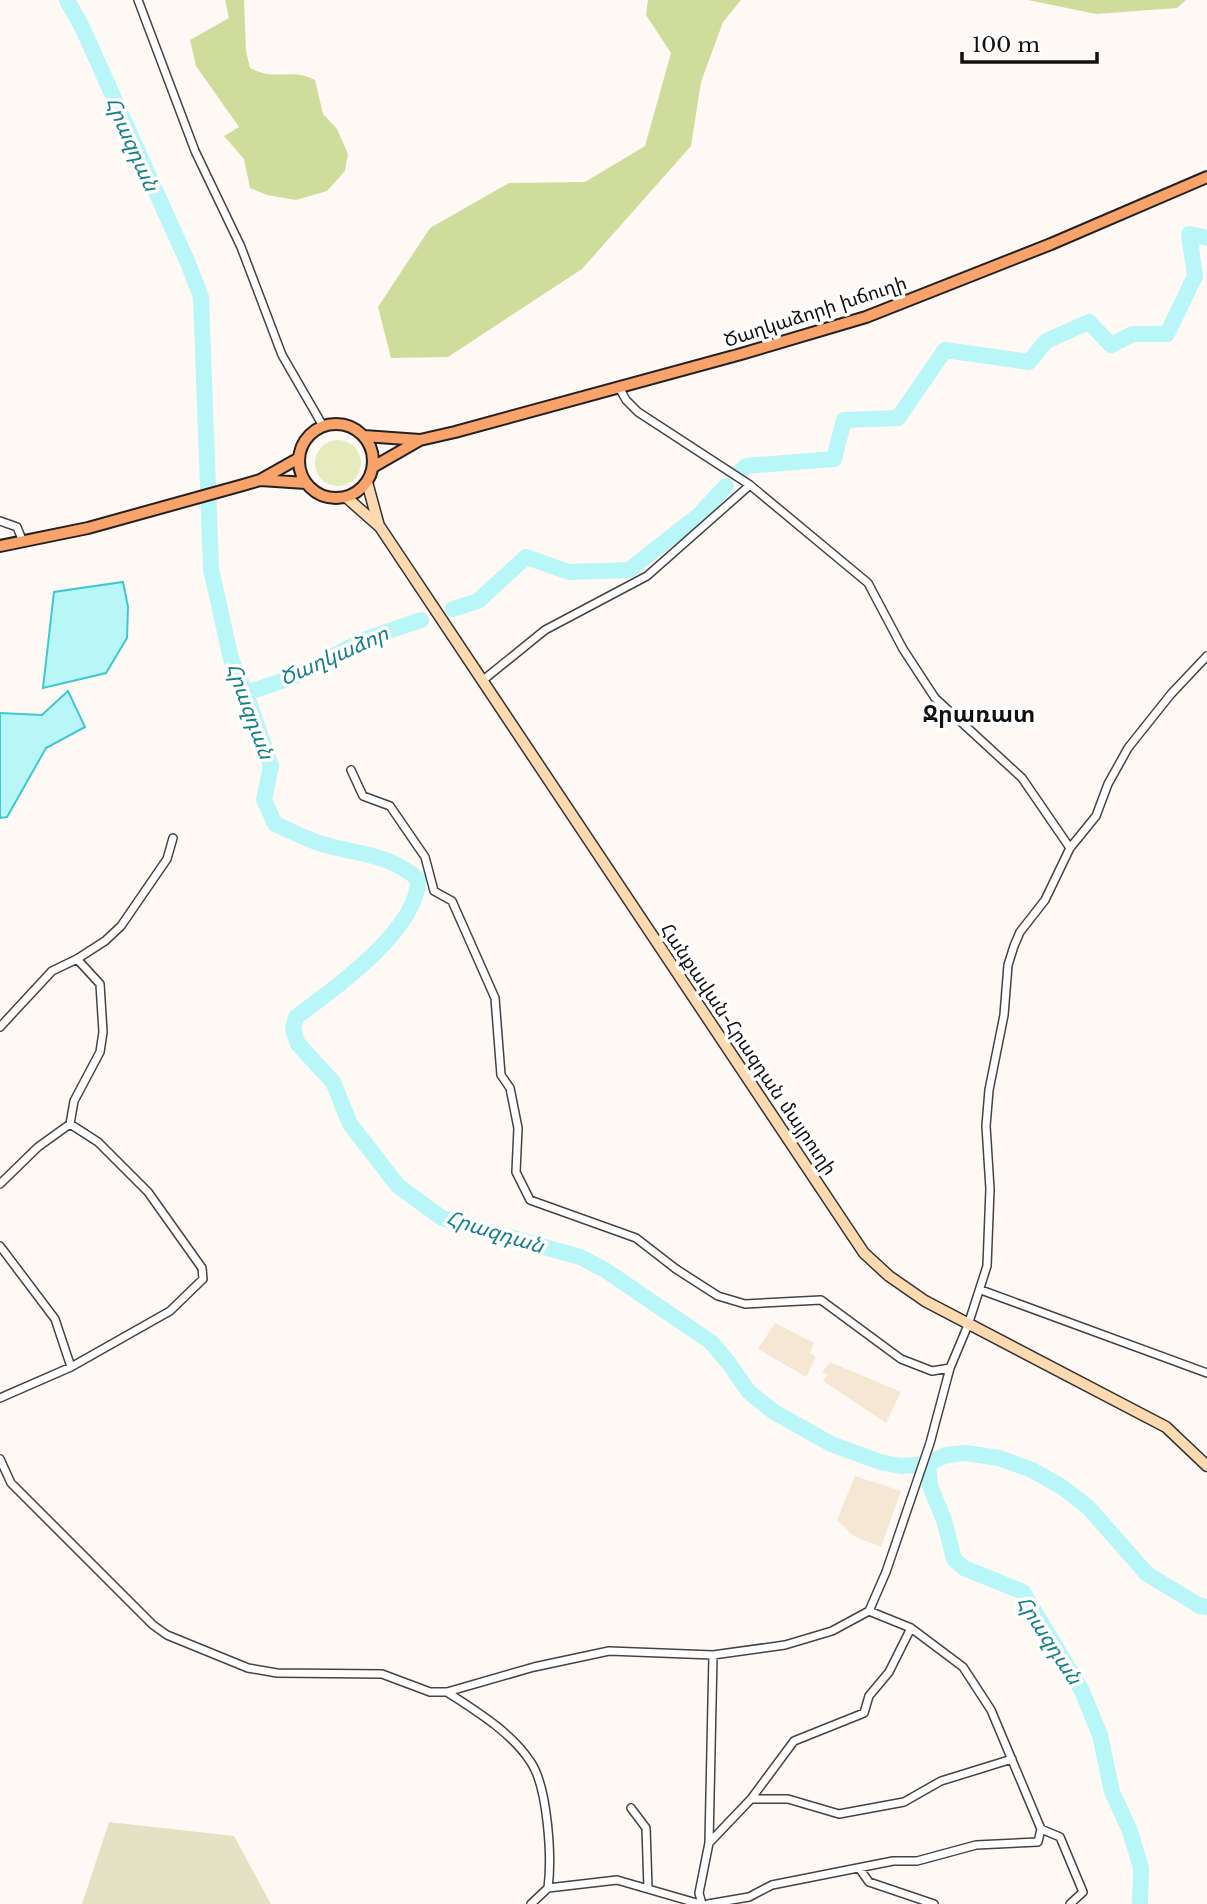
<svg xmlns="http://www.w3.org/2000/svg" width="1207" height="1904" font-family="'Libre Baskerville','Noto Sans Armenian',serif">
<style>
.farmland{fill:#f6e7d4}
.green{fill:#e5ebbd}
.forest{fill:#d0dc9c}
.cemetery{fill:#e3e2c4}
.water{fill:#b9f6f7;stroke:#3fc9cf;stroke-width:2}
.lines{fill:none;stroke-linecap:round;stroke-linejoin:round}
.river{stroke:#b9f6f7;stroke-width:16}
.street-casing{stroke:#444;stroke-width:10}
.secondary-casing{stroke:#333;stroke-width:13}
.primary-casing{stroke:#222;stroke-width:14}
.street{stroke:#fff;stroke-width:7}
.secondary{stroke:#ffdab0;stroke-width:10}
.primary{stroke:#f9a36b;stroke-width:10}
.labels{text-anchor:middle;stroke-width:7;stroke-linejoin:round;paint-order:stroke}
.street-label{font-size:19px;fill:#111;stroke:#fff}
.water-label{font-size:21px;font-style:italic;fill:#167f88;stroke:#fff}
.quarter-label{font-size:23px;font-weight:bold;fill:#111;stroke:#fff}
</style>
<rect width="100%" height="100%" fill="#fff9f5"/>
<path class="farmland" d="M775,1323L814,1343L810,1353L816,1357L806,1377L758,1349Z
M830,1362L901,1392L886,1423L823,1381L828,1375L822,1372Z
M855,1476L901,1491L881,1547L854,1536L837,1520Z"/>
<path class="green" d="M315 463a23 23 0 1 1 46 0a23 23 0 1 1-46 0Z"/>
<path class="forest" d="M225,0H244L246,51L250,68C276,82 290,67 315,80L323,114L337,129L348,154L345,171L327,191L296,200L267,195L250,188L244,159L224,136L239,127L196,66L190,40L229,18Z
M648,0H741L723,22L701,82L691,146L582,269L448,357L391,358L378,307L430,228L509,183L585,182L645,146L671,53L646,15Z
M1028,0H1186L1177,8L1096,14Z"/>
<path class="cemetery" d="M109,1822L234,1836L271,1904H82Z"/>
<path class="water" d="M123,582L128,607L127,638L106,673L43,688L54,592Z
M68,691L85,727L46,748L7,817L0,818V713L42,715Z"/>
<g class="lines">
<path class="river" d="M67,0L82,27L188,263L201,297L211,569L231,659L246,693L271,766L264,800L275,824C292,831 309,841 326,845C361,855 389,854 418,879C419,929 333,990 296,1017L293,1029L298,1044L333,1082L350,1124L398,1186L442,1218L580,1257L605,1270L711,1342L728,1362L749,1392L774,1412L831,1444L880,1462L901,1466L928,1464L946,1455L966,1453L999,1458L1032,1470L1062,1487L1088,1507L1147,1574L1200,1606L1207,1607
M740,472L746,466L834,459L844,420L898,418L945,350L1029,362L1046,341L1089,322L1111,345L1133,334H1167L1195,276L1189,234L1207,238
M453,609L478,601L526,557L569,572L629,570L699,515L726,486
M246,693L294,677L363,640L421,620
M928,1464L930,1486L944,1520L954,1559L964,1568L1023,1592L1082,1691L1100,1735L1112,1792L1130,1831L1141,1868L1140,1904"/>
<g class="street-casing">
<path id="street" d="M138,0L195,151L241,247L282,355L323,426
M619,387L626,400L638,412L750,485L868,583L903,649L935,698L1022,778L1070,848
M0,521L17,527L23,542
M482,681L545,630L647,576L750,485
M351,770L363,796L390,806L425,857L434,891L452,901L495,998L501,1075L510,1088L518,1128L516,1172L530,1200L636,1238L676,1269L718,1296L745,1304L821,1300L901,1359L932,1371L950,1368
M0,1027L52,971L77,959L105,941L121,926L167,859L173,838
M0,1184L38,1147L70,1124L74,1101L100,1052L103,1032L100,984L77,959
M0,1246L55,1319L71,1367
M981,1290L1207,1373
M0,1398L71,1367L170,1311L203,1279L202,1268L148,1192L98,1142L70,1124
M0,1459L11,1483L153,1625L167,1635L248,1668L277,1673L382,1674L430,1692H447L534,1667L609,1651L713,1655L785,1645L832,1631L869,1611L886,1572L930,1443L950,1368L968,1325L987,1266L990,1189L986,1126L989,1090L1004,1015L1008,965L1014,946L1020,932L1045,900L1070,848L1096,816L1108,784L1128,748L1171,694L1207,656
M869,1611L911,1628L963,1667L991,1710L1041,1829L1060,1837L1083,1892L1070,1904
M447,1692C476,1711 511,1732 530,1761C548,1786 552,1858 548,1888L531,1904
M751,1799H788L839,1814L904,1802L941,1781L1012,1759
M631,1808L646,1828L648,1888
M709,1843L751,1799L794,1741L864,1713L869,1696L889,1672L911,1628
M859,1868L869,1882L934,1904
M548,1888L617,1880L700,1904
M702,1904L699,1893L709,1843L713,1655
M708,1904L749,1897L772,1885L893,1861H917L976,1845L1038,1842L1041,1829"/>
</g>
<g class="secondary-casing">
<path id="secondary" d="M367,482L379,526
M346,497L380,527L864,1253L889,1276L925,1301L1166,1427L1207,1466"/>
</g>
<g class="primary-casing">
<path id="primary" d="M299 461a37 37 0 1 1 74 0a37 37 0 1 1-74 0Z
M364,436L420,440L455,432L741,354L866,317L1051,244L1207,177
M373,467L420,440
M260,480L306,483
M0,546L88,528L243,485L260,480L299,458"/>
</g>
<use href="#street" class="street"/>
<use href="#secondary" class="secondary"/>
<use href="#primary" class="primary"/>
</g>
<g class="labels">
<g class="street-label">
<text transform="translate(815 311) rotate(-18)" y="7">Ծաղկաձորի խճուղի</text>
<text transform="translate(749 1049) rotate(56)" y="7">Հանքավան-Հրազդան մայրուղի</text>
</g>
<g class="water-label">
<text transform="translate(132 144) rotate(66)" y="7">Հրազդան</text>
<text transform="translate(334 656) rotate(-24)" y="7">Ծաղկաձոր</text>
<text transform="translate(250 711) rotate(70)" y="7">Հրազդան</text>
<text transform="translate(495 1232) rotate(17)" y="7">Հրազդան</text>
<text transform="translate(1049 1640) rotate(57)" y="7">Հրազդան</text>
</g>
<g class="quarter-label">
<text x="979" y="722">Ջրառատ</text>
</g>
</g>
<path d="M962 52v10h135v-10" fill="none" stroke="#111111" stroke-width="3.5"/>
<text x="972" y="52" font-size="21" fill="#111111" stroke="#ffffff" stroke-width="5" paint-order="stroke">100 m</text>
</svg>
